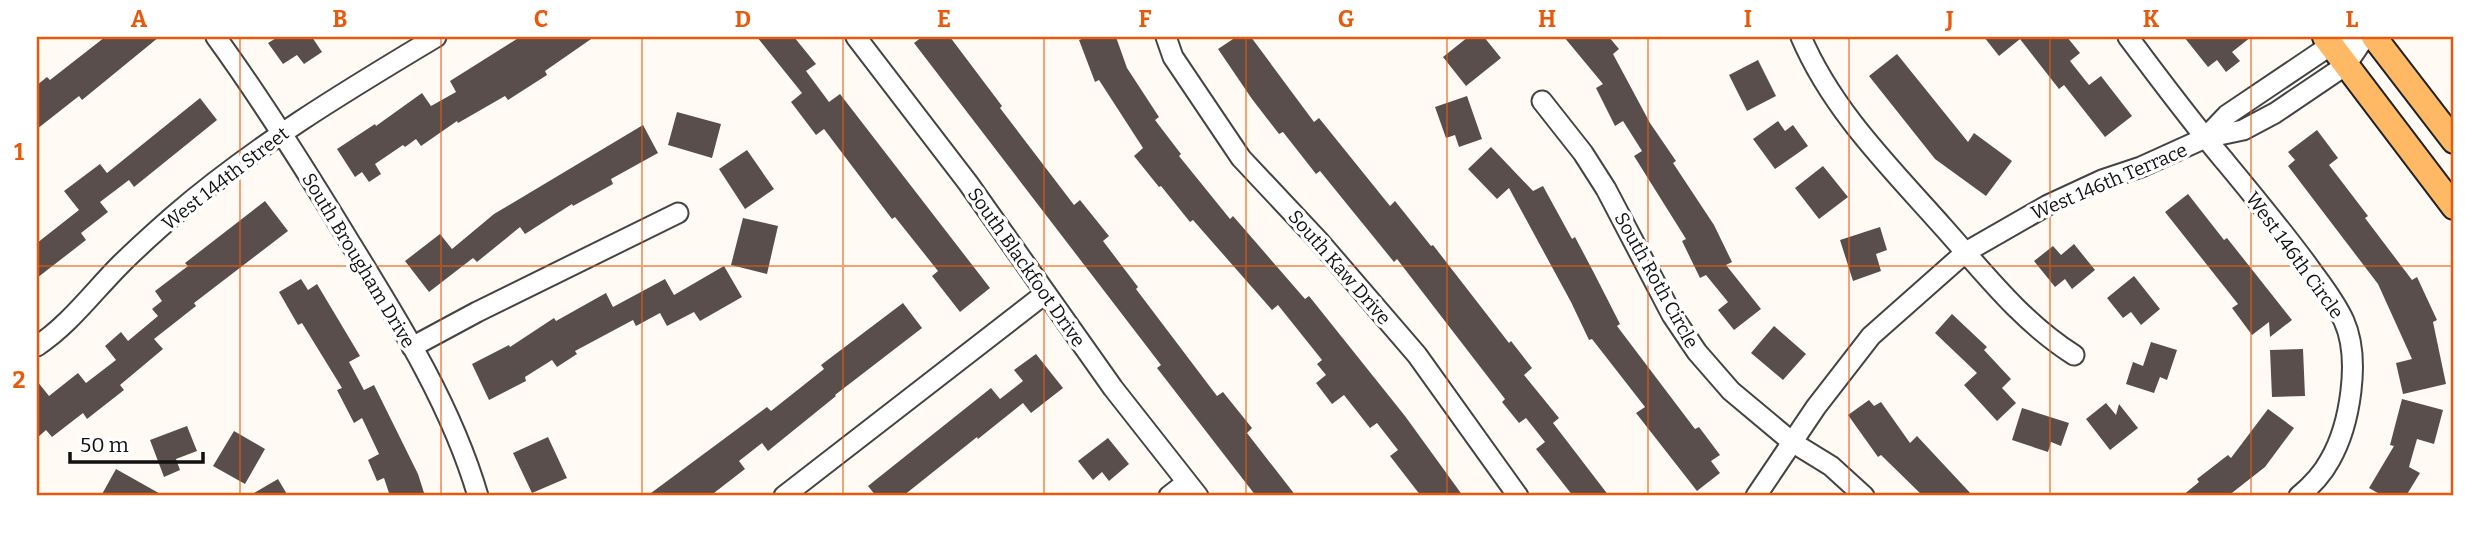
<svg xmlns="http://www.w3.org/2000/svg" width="2491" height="533" font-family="Bitter,serif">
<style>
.building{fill:#5a4e4c}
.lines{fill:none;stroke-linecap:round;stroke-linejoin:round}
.minor-casing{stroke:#444;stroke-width:23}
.major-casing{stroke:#222;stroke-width:28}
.minor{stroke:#fff;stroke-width:19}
.major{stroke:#ffb964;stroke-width:24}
.grid{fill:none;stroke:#e8590c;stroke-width:2;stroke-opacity:0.55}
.labels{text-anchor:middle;stroke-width:7;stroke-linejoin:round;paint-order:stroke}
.street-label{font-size:19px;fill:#111;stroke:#fff}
.neatline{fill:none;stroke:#e8590c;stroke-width:2.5}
.grid-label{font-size:23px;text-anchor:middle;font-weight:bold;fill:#e8590c}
</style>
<rect width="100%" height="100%" fill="#fffbf4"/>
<path class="building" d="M105,37H159L82,100L79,96L37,129V85L47,77L50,80Z
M278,37H312L322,52L304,64L297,55L283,64L268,43Z
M520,37H594L545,71L547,75L508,100L505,96L458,123L457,121L421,146L416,139L405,147L403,145L375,164L381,174L369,182L362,172L355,177L337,149L375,124L376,126L422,93L431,106L456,92L450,81Z
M757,37H794L816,64L806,71L829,102L840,94L990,288L960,312L932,276L938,271L895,217L892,219L824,129L816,135L791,102L802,93Z
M922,37H950L1002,106L1000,108L1074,205L1080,200L1109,236L1103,241L1138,287L1136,289L1217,396L1223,392L1252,428L1247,433L1296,496H1256L1157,368L1161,365L914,43Z
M1087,37H1116L1127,68L1159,117L1155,120L1181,154L1179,156L1230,219L1233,216L1305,299L1309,296L1405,416L1463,496H1421L1390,456L1398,450L1377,423L1370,428L1344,395L1332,404L1316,383L1326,375L1317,364L1322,360L1278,305L1272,310L1193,220L1190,222L1161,186L1159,187L1134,156L1143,148L1099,80L1095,82L1079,40Z
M1236,37H1251L1314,122L1319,118L1390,206L1395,201L1431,246L1433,245L1509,343L1511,341L1532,368L1524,375L1559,418L1553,423L1609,496H1573L1536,449L1545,442L1526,418L1519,423L1502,402L1505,399L1397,259L1394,262L1320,171L1316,174L1283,132L1279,134L1252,99L1218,49Z
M1468,37H1484L1501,58L1466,86L1443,57Z
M1564,37H1609L1619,49L1613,54L1650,123L1676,161L1673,163L1714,225L1732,262L1726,265L1761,309L1734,330L1718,310L1728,302L1706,275L1700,278L1682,241L1686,239L1634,156L1642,151L1623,121L1615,126L1596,88L1603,84Z
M1984,37H2067L2080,53L2070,61L2089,85L2101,76L2132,116L2105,137L2064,85L2059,89L2020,39L1999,56Z
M2184,37H2251L2232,52L2240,61L2226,72L2217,60L2208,67Z
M1897,54L1968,142L1974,133L2012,161L1986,196L1935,159L1869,76Z
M1758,60L1776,96L1747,111L1729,75Z
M1467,96L1482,139L1459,147L1455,135L1446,138L1435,107Z
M200,98L217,120L134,187L129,180L100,202L108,212L81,233L86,240L37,278V243L79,210L64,191L100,164L107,173Z
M677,112L721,124L712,158L668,145Z
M1778,121L1785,131L1793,125L1808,146L1775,169L1753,139Z
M643,125L658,153L611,179L613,184L573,206L572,204L525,234L520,227L477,262L473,258L429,292L405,261L440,234L452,249L494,214Z
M2317,130L2338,158L2329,165L2368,216L2365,218L2412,280L2417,277L2437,320L2433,322L2446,384L2403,394L2396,363L2412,359L2378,284L2288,166L2295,160L2288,152Z
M1491,147L1533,191L1543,186L1572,239L1575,237L1594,273L1620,324L1617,326L1695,429L1699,427L1720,455L1711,461L1720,473L1697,491L1636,413L1645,407L1592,339L1589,340L1571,302L1509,188L1497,199L1468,169Z
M747,150L774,189L745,209L719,169Z
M1823,166L1848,197L1819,219L1795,188Z
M2188,194L2224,240L2227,238L2292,320L2270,337L2269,322L2252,335L2232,308L2238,304L2165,212Z
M265,201L288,231L194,303L196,306L154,339L163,349L120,385L124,390L87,419L83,413L52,437L46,430L37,438V381L49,396L78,373L86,383L116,360L105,346L121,332L128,341L158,316L152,309L162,301L155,291L188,266L185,263Z
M743,218L778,226L767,274L731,265Z
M1880,227L1887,250L1876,254L1881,271L1853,281L1840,240Z
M2074,244L2095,270L2072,289L2065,279L2055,287L2034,261L2053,246L2061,255Z
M724,266L742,297L700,321L694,312L667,326L660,313L636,326L633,320L575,351L577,354L557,367L552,360L525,377L526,381L489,400L472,364L509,345L510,347L554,318L556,321L606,293L613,307L665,279L674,295Z
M2134,276L2160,309L2141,325L2131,312L2123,318L2107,298Z
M301,279L308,290L317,284L360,356L349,362L364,390L374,385L418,474L425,496H390L384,478L377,481L368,460L379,454L362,418L354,423L337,390L342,388L302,323L298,325L279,292Z
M903,303L922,328L835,395L836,396L768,451L762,443L739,461L745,469L710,496H647L767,407L771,411L824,369L821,365Z
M1952,314L1987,347L1984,350L2011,379L2002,388L2016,403L1997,421L1964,385L1977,373L1935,333Z
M1774,326L1806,354L1783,380L1751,353Z
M2151,342L2177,350L2167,380L2160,377L2154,393L2126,384L2133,362L2143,366Z
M2303,349L2305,396L2272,397L2270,350Z
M1036,354L1063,388L1031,413L1023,403L978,439L977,437L903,496H876L868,486L991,388L1000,399L1023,381L1014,370Z
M2402,399L2443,410L2434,444L2417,439L2409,467L2420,473L2406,496H2383L2369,488L2394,446L2390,445Z
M1869,400L1874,406L1881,402L1910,443L1917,436L1973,496H1923L1881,455L1878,457L1848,415Z
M2106,403L2116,415L2119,404L2138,428L2110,450L2086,419Z
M2022,408L2069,423L2061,446L2051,442L2048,452L2012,440Z
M2268,409L2294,428L2265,467L2228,496H2182L2199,482L2197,479L2228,455L2231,458Z
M187,426L197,451L176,459L180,470L164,477L150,440Z
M234,431L265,449L245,484L213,466Z
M548,437L567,478L532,493L513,453Z
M1108,438L1129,464L1109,481L1102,472L1093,480L1078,461Z
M116,469L164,496H101Z
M278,479L288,496H249Z"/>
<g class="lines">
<g class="minor-casing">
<path id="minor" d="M216,37C264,103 307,172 349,241C399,322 451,404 478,496
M856,37L968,183L1113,388L1198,496
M1166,37L1173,57L1241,158L1318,240L1417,355L1518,496
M1801,37C1833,112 1891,168 1944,228C1985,274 2022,322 2074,355
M2128,37C2159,78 2189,119 2223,159C2252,194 2282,230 2309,267C2321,284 2335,301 2344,321C2361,359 2350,425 2330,460C2323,473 2310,487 2299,496
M1542,101L1583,153L1606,189L1672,315L1697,352L1731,391L1792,442L1831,466L1864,496
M2205,138L2227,115L2331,45L2352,37
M37,346C70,324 93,292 121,264C137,248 155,232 172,217C253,147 344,92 436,37
M412,347L477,312L678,213
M784,496L1046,293
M1169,496L1187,482
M1756,496L1816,407L1871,336L1966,252L2048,205L2102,180L2141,167L2205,138L2243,130L2275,113L2346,65L2365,37"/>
</g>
<g class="major-casing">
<path id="major" d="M2325,37L2454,207
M2374,37L2454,141"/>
</g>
<use href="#minor" class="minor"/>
<use href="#major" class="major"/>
</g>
<path class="grid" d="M240,37V496M441,37V496M642,37V496M843,37V496M1044,37V496M1246,37V496M1447,37V496M1648,37V496M1849,37V496M2050,37V496M2251,37V496M37,266H2454"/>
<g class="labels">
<g class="street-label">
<text transform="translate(225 178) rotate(-38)" y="7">West 144th Street</text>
<text transform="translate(2109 181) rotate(-23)" y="7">West 146th Terrace</text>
<text transform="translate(2295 255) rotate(54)" y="7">West 146th Circle</text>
<text transform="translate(359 260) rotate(59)" y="7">South Brougham Drive</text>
<text transform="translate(1027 267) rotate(55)" y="7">South Blackfoot Drive</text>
<text transform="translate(1340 267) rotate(49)" y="7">South Kaw Drive</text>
<text transform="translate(1657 280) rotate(61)" y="7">South Roth Circle</text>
</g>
</g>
<rect width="2491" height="533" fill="none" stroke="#ffffff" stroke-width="77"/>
<path d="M70 452v10h133v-10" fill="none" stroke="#111111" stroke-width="3.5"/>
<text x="80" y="452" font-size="21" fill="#111111" stroke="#ffffff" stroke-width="5" paint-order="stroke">50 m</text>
<rect x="38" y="38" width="2414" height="456" class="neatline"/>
<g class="grid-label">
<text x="139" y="27">A</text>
<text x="340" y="27">B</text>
<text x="541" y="27">C</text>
<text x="743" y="27">D</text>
<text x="944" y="27">E</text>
<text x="1145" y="27">F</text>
<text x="1346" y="27">G</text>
<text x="1547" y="27">H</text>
<text x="1748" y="27">I</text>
<text x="1950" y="27">J</text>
<text x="2151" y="27">K</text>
<text x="2352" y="27">L</text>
<text x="19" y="160">1</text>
<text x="19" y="388">2</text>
</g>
</svg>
